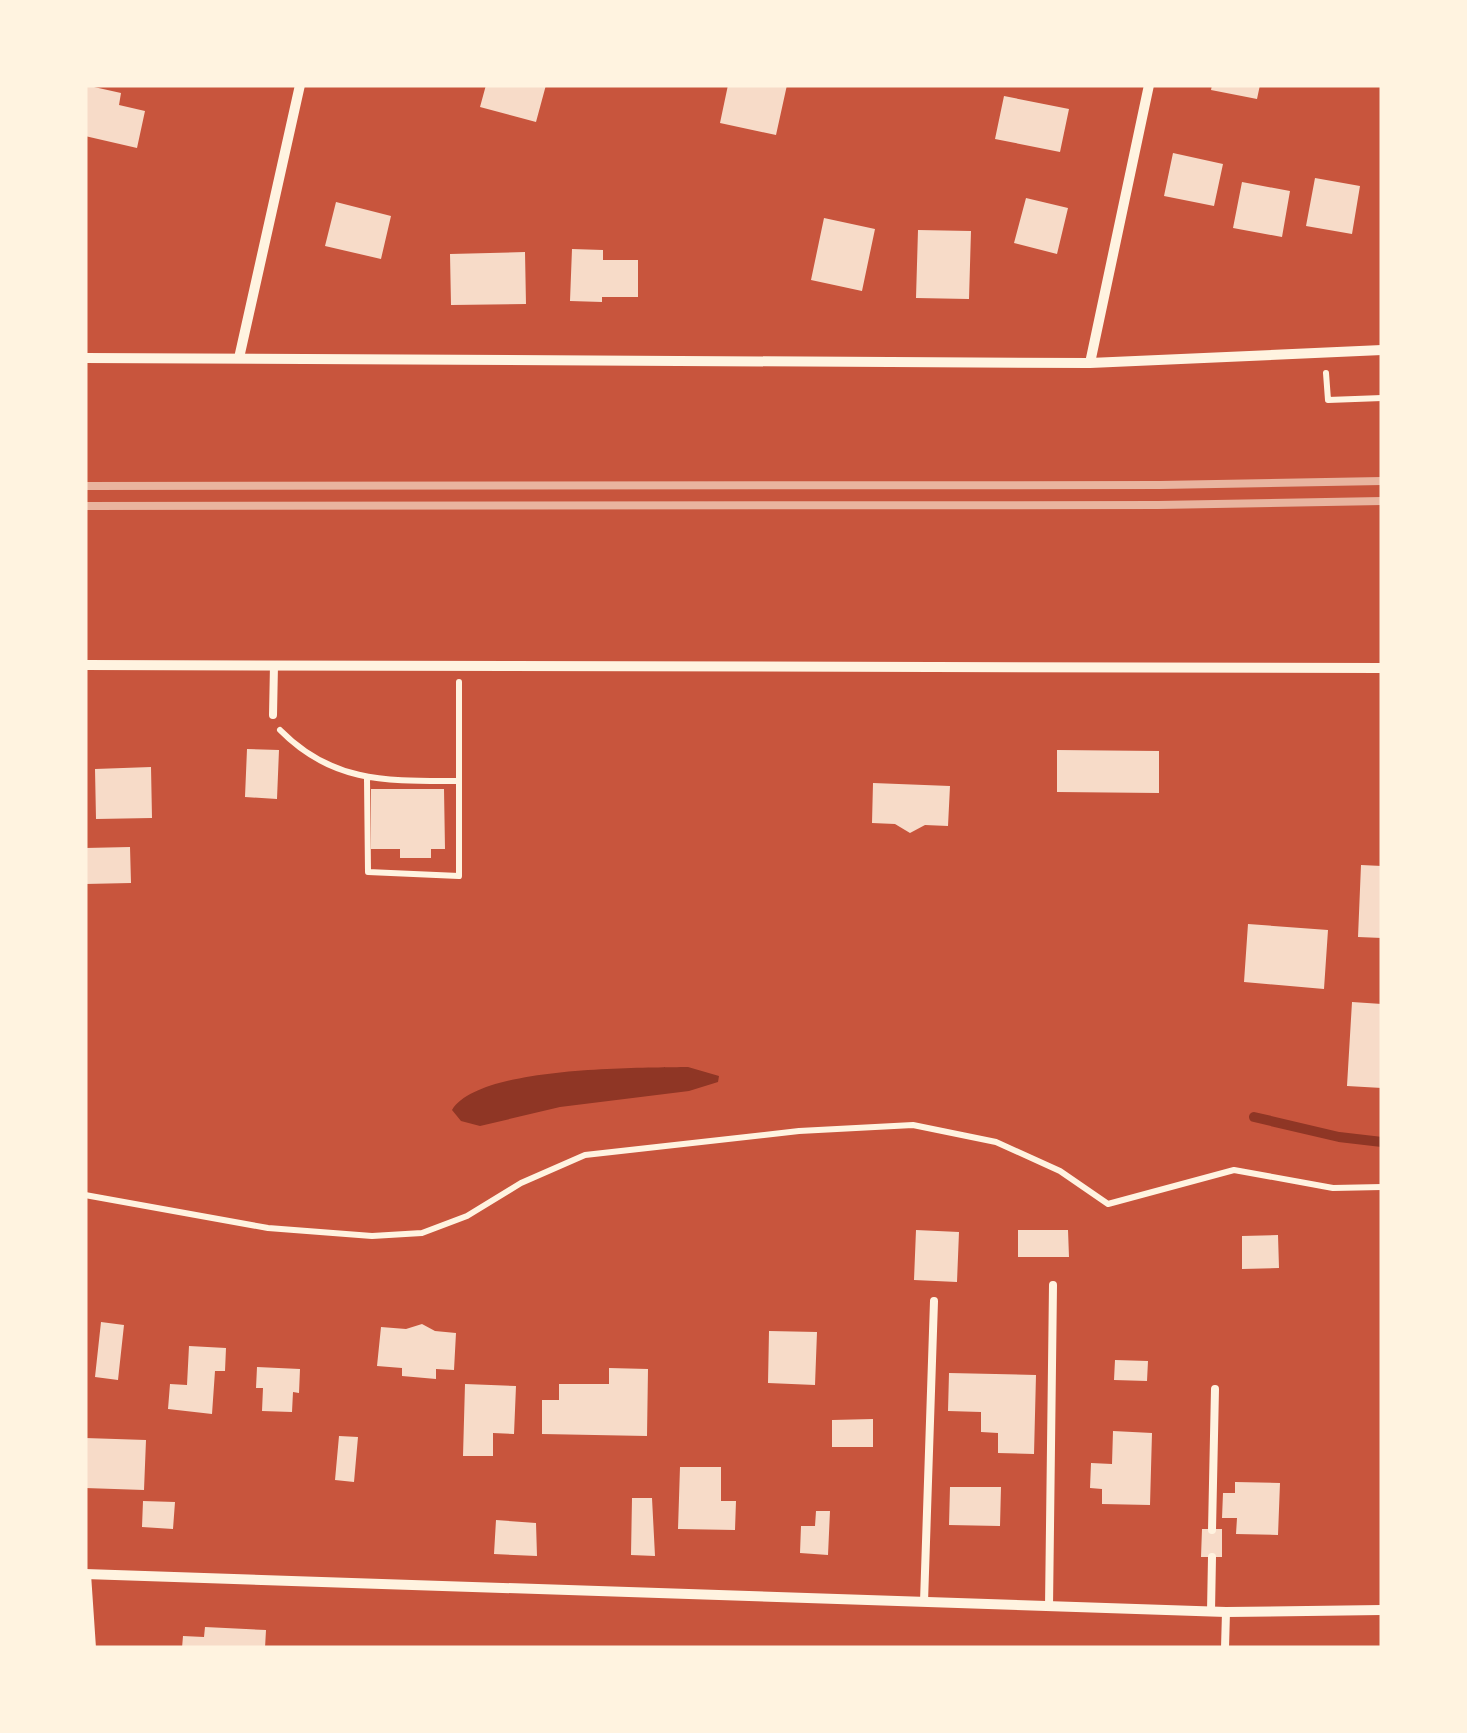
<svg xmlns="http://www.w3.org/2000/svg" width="1467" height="1733" font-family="'Exo 2',sans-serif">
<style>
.water{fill:#8f3625}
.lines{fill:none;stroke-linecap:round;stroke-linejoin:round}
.stream{stroke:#8f3625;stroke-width:10}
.building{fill:#f7dbc8}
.path{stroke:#fff3e0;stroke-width:6}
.service{stroke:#fff3e0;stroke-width:8}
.minor{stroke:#fff3e0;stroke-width:10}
.rail{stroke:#e9b49f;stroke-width:8}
</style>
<rect width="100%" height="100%" fill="#c8553d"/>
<path class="water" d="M688,1067L719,1076L718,1082L689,1091L560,1107L480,1126L461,1121L452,1110C479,1066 637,1068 688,1067Z"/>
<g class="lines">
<path class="stream" d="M1254,1117L1339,1137L1382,1142"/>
</g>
<path class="building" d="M85,85L121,93L119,105L145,111L137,148L85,136Z
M486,85H546L536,122L480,107Z
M728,85H787L776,135L720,123Z
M1212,85H1260L1257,99L1211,90Z
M1004,96L1069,109L1060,152L995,139Z
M1173,153L1223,164L1214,206L1164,196Z
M1315,178L1360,186L1352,234L1306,226Z
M1242,182L1290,191L1282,237L1233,228Z
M1026,198L1068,208L1057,254L1014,243Z
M336,202L391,216L381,259L325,246Z
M824,218L875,229L862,291L811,280Z
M918,230L971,231L969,299L916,298Z
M572,249L603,250V260H638V297H602V302L570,301Z
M525,252L526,304L451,305L450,254Z
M247,749L279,750L277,799L245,797Z
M1057,750L1159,751V793L1057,792Z
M151,767L152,818L96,819L95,769Z
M873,783L950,786L948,826L925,825L910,833L895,824L872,823Z
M371,789H444L445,849H431V858H400V849H371Z
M130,847L131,883L85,884V848Z
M1361,865L1382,866V938L1358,937Z
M1248,924L1328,930L1324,989L1244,982Z
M1352,1002L1382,1004V1088L1347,1086Z
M916,1230L959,1232L957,1282L914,1280Z
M1018,1230H1068L1069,1257H1018Z
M1278,1235L1279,1268L1242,1269V1236Z
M101,1322L124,1325L118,1380L95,1377Z
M422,1324L435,1331L456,1333L454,1370L436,1369V1379L402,1376V1368L377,1366L381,1327L406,1329Z
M769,1331L817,1332L815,1385L768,1383Z
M189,1346L226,1348L225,1371H215L212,1414L168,1409L170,1384L187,1385Z
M1115,1360L1148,1361L1147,1381L1114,1380Z
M257,1367L300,1369L299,1393L293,1392L292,1412L262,1411L263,1388H256Z
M609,1368L648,1369L647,1436L542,1434V1400H559V1384H609Z
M949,1373L1036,1375L1034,1454L998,1453V1433L981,1432V1412L948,1411Z
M465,1384L516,1386L514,1434L493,1433V1456H463Z
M873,1419V1447H832V1420Z
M1113,1431L1152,1433L1150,1505L1102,1504V1489L1090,1488L1091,1463L1112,1464Z
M339,1436L358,1437L354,1482L335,1480Z
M85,1438L146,1440L144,1490L85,1488Z
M680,1467H721V1501H736L735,1530L678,1529Z
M1235,1482L1280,1483L1278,1535L1236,1534L1237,1518H1222L1223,1493H1235Z
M950,1487H1001L1000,1526L949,1525Z
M632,1498H652L655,1556L631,1555Z
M143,1501L175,1502L173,1529L142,1527Z
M816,1511H830L828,1555L800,1553L801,1526H815Z
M496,1520L536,1523L537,1556L494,1554Z
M1202,1529H1222V1557H1201Z
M205,1627L266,1630L265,1648H182L183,1636L204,1637Z"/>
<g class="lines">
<path class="path" d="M1326,373L1328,400L1382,398
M280,730C333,784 389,781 459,781V682
M367,779L368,872L459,876V781
M85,1195L268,1228L372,1236L422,1233L467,1216L521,1183L585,1155L799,1131L913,1125L996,1142L1060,1171L1108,1204L1234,1170L1333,1188L1382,1187"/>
<path class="service" d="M273,715L274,665
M1212,1530L1215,1389
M924,1602L934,1301
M1049,1607L1053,1285
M1211,1611L1212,1557
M1225,1648L1226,1612"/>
<path class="minor" d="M85,358L1090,363L1382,350
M239,358L300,85
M1090,363L1149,85
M85,665L1382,668
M85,1574L1226,1612L1382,1610
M86,1574L91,1648"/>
<path class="rail" d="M85,486L1160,485L1382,481
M85,506L1158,505L1382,501"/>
</g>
<rect width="1467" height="1733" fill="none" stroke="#fff3e0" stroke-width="175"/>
</svg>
